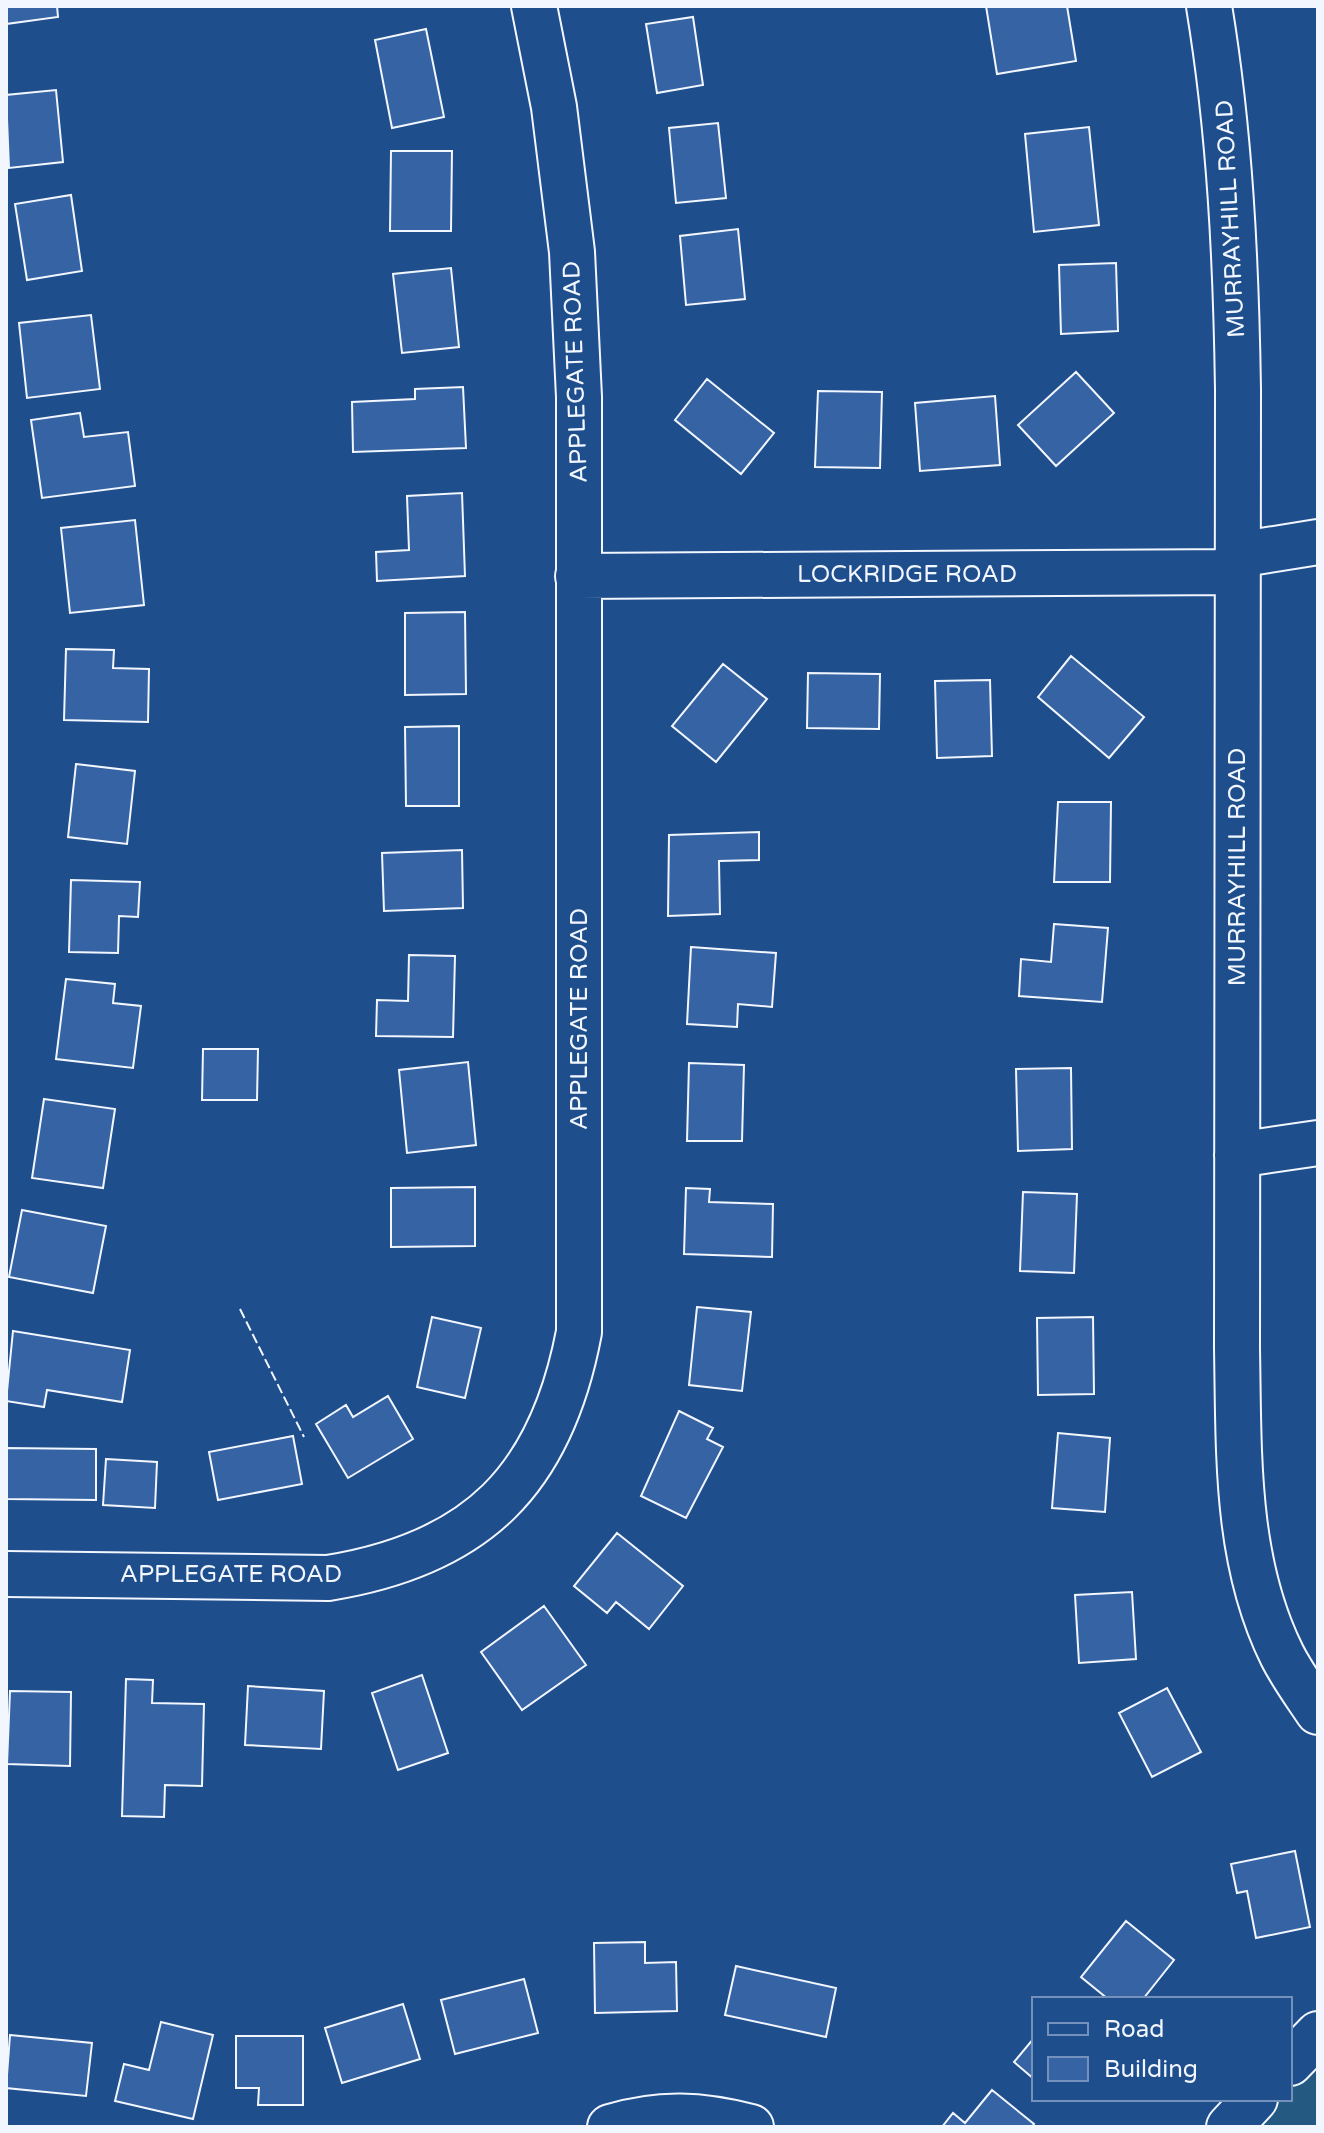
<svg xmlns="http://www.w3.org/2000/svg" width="1324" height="2133" font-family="'Varela Round',sans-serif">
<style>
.green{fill:#245a82;stroke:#a8bbd7;stroke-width:2}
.building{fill:#3563a3;stroke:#f2f6ff;stroke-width:2}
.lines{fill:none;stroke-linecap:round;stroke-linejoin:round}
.minor-casing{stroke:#f2f6ff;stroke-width:48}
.minor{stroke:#1f4e8c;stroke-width:44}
.fence{stroke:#f2f6ff;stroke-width:2;stroke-dasharray:10 4;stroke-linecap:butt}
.labels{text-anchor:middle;stroke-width:6;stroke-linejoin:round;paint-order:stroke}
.street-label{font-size:24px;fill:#f2f6ff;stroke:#1f4e8c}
</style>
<rect width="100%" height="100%" fill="#1f4e8c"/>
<path class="green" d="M1318,2056V2127H1249L1276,2099H1290V2085Z"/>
<path class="building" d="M6,6H57L58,17L6,24Z
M986,6H1067L1076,61L997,74Z
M693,17L703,85L657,93L646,24Z
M426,29L444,117L392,128L375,40Z
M56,90L63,162L9,168L6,95Z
M718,123L726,198L676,203L669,128Z
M1089,127L1099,225L1034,232L1025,134Z
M391,151H452L451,231H390Z
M71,195L82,271L27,280L15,204Z
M738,229L745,299L686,305L680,236Z
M1116,263L1118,331L1061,334L1059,265Z
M451,268L459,347L402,353L393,274Z
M91,315L100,389L27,398L19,323Z
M1076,372L1114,413L1056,466L1018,425Z
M707,379L774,433L741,474L675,420Z
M463,387L466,448L353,452L352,402L415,399V389Z
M818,391L882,392L880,468L815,467Z
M995,396L1000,465L920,471L915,403Z
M80,413L84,437L128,432L135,486L42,498L31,420Z
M462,493L465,576L377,581L376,552L409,550L407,496Z
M135,520L144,605L70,613L61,528Z
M465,612L466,694L405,695V613Z
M66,649L114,650L113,668L149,669L148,722L64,720Z
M1071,656L1144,717L1109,758L1038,697Z
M723,664L767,699L716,762L672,726Z
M808,673L880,674L879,729L807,728Z
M990,680L992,756L937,758L935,681Z
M459,726V806H406L405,727Z
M76,764L135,771L127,844L68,837Z
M1058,802H1111L1110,882H1054Z
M759,832V860L719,861L720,914L668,916L669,835Z
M462,850L463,908L384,911L382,853Z
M71,880L140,882L138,917L119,916L118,953L69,952Z
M1054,924L1108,928L1102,1002L1019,996L1021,959L1051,962Z
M691,947L776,953L772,1007L738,1004L737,1027L687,1024Z
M409,955L455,956L453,1037L376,1036L377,1000L408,1001Z
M66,979L115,984L113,1003L141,1006L133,1068L56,1059Z
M203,1049H258L257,1100H202Z
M468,1062L476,1145L407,1153L399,1070Z
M689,1063L744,1065L742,1141H687Z
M1071,1068L1072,1149L1018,1151L1016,1069Z
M44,1099L115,1109L103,1188L32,1178Z
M475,1187V1246L391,1247V1188Z
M686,1188L710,1189L709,1202L773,1204L772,1257L684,1254Z
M1023,1192L1077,1194L1074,1273L1020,1271Z
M22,1210L106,1226L93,1293L9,1277Z
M697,1307L751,1312L742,1391L689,1385Z
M432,1317L481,1328L465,1398L417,1387Z
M1093,1317L1094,1394L1038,1395L1037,1318Z
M13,1331L130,1350L122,1402L47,1390L44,1407L6,1401Z
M388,1396L413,1439L348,1478L316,1424L346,1405L353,1417Z
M679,1411L713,1428L707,1439L723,1447L686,1518L641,1496Z
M1058,1433L1110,1438L1105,1512L1052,1508Z
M293,1436L302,1484L218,1500L209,1452Z
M6,1448L96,1449V1500L6,1499Z
M106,1459L157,1462L155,1508L103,1505Z
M617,1533L683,1586L649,1629L616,1602L607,1613L574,1586Z
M1132,1592L1136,1659L1079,1663L1075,1595Z
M544,1606L586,1665L522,1710L481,1652Z
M422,1675L448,1753L398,1770L372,1693Z
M126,1679L153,1680L152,1703L204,1704L202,1786L165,1785L164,1817L122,1816Z
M248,1686L324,1691L321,1749L245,1745Z
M1167,1688L1201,1752L1152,1777L1119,1713Z
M10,1691L71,1692L70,1766L7,1764Z
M1295,1851L1310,1927L1256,1938L1247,1891L1237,1893L1231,1864Z
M1126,1921L1174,1960L1143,1999H1108L1081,1977Z
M645,1942V1963L676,1962L677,2011L595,2013L594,1943Z
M736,1966L836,1988L826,2037L725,2015Z
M524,1979L538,2033L455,2054L441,2000Z
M403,2004L420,2059L342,2083L325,2028Z
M161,2022L213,2035L193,2119L115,2101L124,2064L149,2070Z
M10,2035L92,2043L86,2096L6,2088Z
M236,2036H303V2105H258L259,2088H236Z
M1034,2038V2079L1014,2062Z
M992,2090L1034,2124L1032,2127H942L953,2113L965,2123Z"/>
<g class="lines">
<g class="minor-casing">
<path id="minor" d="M1209,6C1230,133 1236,260 1238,389L1237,1349C1239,1453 1235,1560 1282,1655C1292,1675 1306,1694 1318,1712
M1237,555L1318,542
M578,576L1237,572
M1237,1155L1318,1143
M6,1574L328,1578C477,1554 551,1480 579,1332V397L572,252L554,107L534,6
M1290,2063L1318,2034
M610,2127C660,2112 701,2114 751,2127
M1229,2127L1255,2099"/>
</g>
<use href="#minor" class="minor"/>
<path class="fence" d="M240,1309L304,1437"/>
</g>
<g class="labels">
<g class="street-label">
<text transform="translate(1230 219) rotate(-93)" y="8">MURRAYHILL ROAD</text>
<text transform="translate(575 372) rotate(-92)" y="8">APPLEGATE ROAD</text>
<text x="907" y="582">LOCKRIDGE ROAD</text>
<text transform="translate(1237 867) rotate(-90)" y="8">MURRAYHILL ROAD</text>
<text transform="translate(579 1019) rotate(-90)" y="8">APPLEGATE ROAD</text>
<text x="231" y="1582">APPLEGATE ROAD</text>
</g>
</g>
<rect width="1324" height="2133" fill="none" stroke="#f2f6ff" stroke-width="16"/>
<rect x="1032" y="1997" width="260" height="104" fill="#1f4e8c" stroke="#7391ba" stroke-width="2"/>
<rect x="1048" y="2023" width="40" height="12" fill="#1f4e8c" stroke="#7391ba" stroke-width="2"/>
<text x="1104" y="2037" font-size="24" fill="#f2f6ff">Road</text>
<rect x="1048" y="2057" width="40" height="24" fill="#3563a3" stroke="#7391ba" stroke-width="2"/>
<text x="1104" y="2077" font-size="24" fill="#f2f6ff">Building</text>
</svg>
